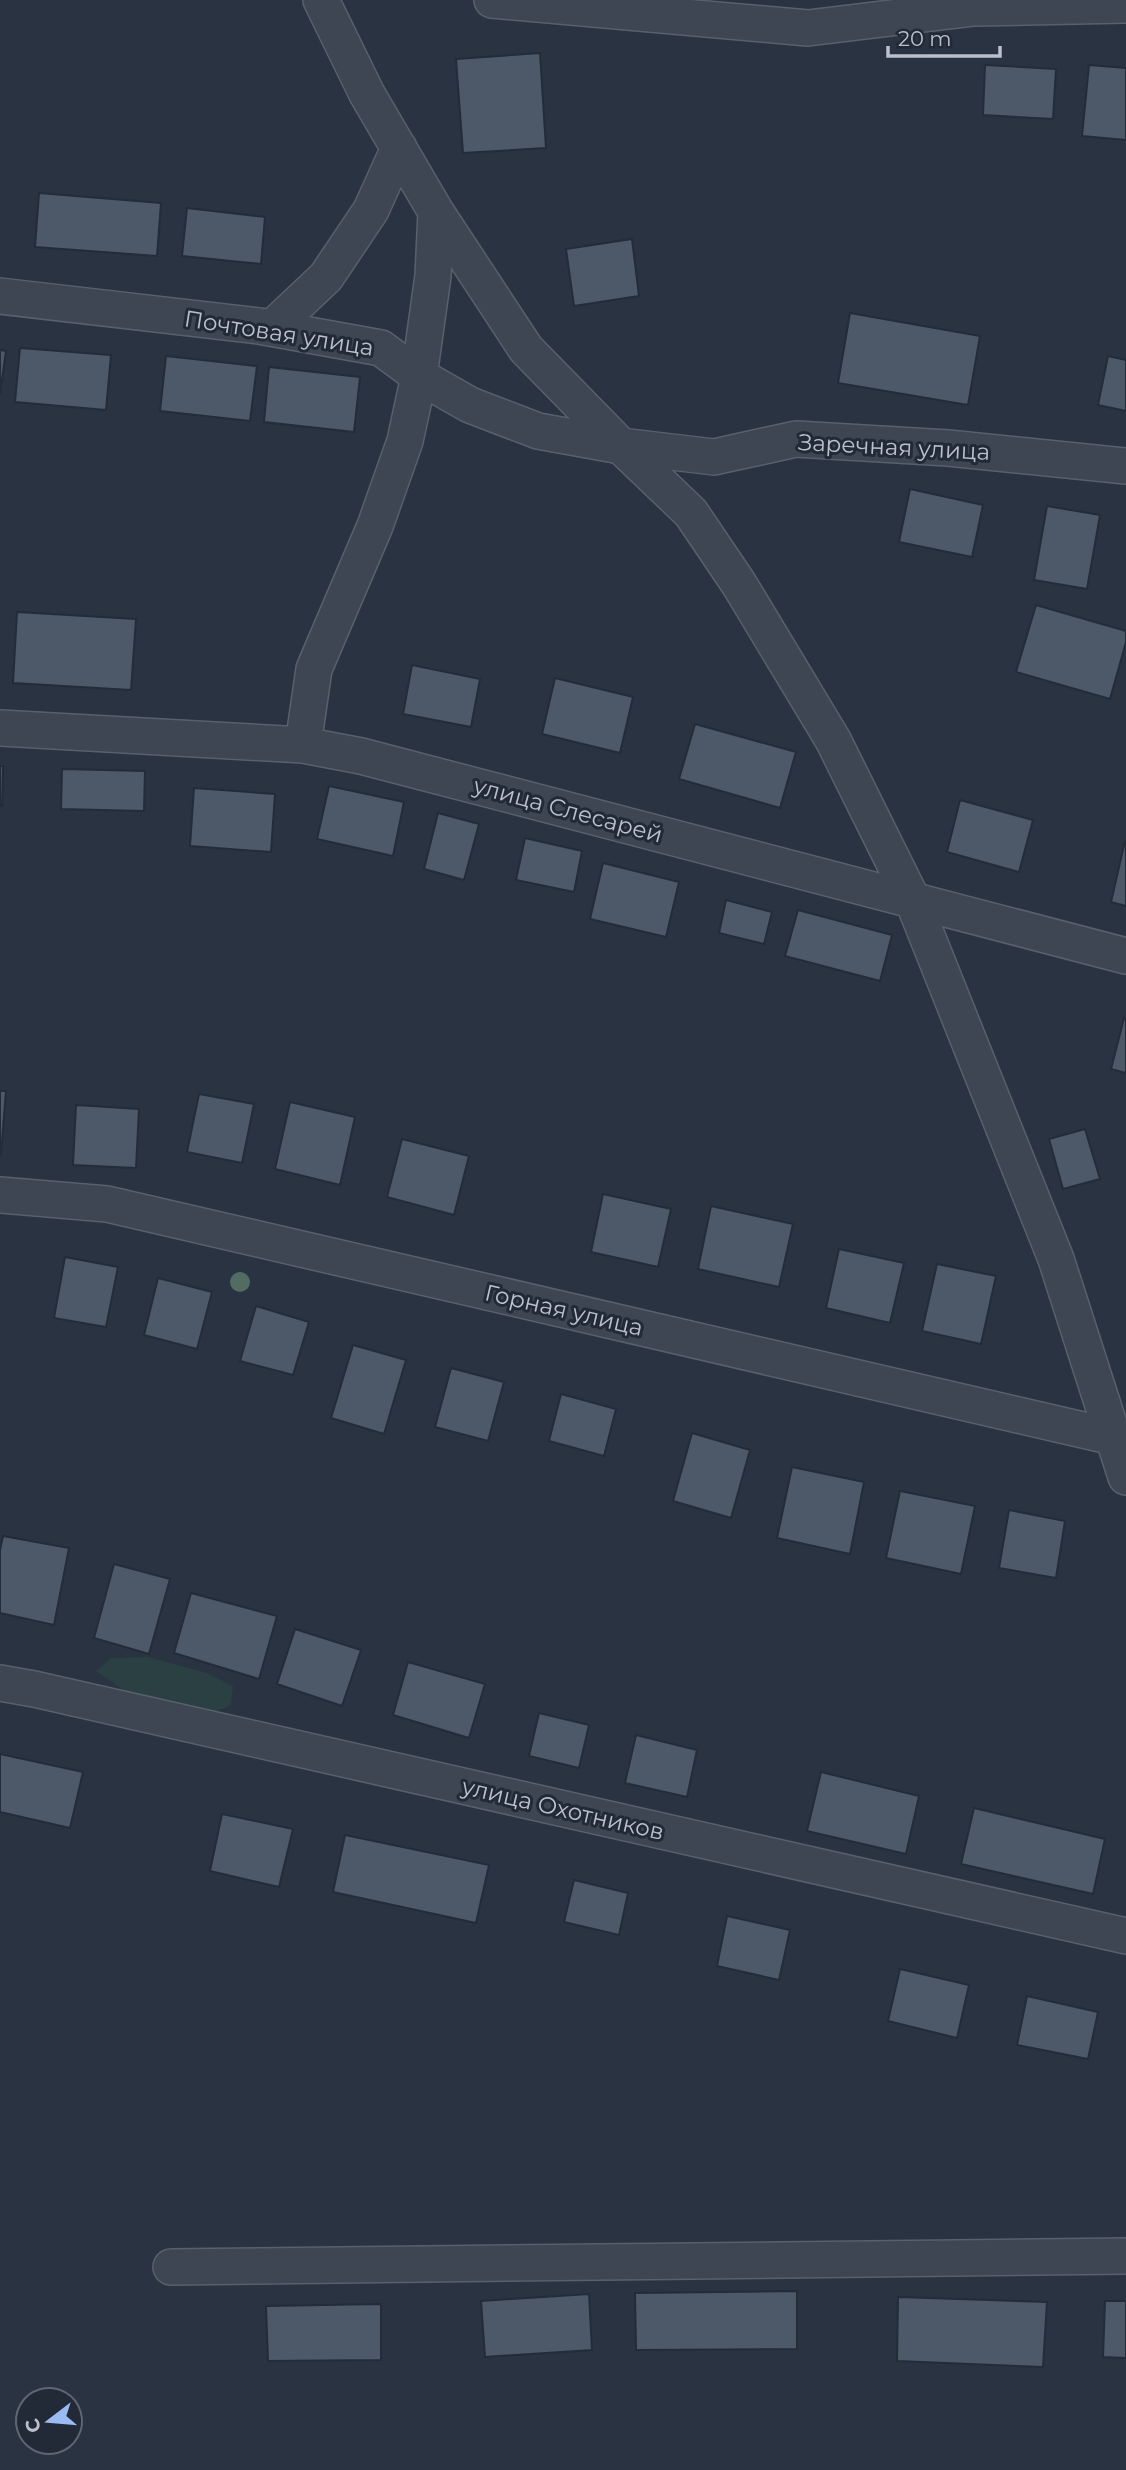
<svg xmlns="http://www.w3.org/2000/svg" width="1126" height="2470" font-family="Montserrat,sans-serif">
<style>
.green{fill:#2b4043}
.building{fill:#4d5968;stroke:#242c39;stroke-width:2}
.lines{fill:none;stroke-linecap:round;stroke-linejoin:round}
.minor-casing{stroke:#58606c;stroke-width:38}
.minor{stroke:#3d4652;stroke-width:35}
.tree{fill:#526c62}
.labels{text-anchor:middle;stroke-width:6;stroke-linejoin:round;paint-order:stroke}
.street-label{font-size:23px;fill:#bac1cc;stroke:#222a37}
</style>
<rect width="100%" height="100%" fill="#293342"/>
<path class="green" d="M148,1657L207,1673L233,1686L231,1705L211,1714L131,1695L96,1671L111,1658Z"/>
<path class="building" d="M540,53L546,148L463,153L456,59Z
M985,65L1056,69L1053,119L983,115Z
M1089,65L1126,68V140L1082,136Z
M39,193L161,203L157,256L35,247Z
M187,208L265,217L261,264L182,256Z
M632,239L639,296L574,306L566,249Z
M850,313L980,336L968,405L838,383Z
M20,348L111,355L106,410L15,402Z
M0,350L6,351L0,394Z
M166,356L257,366L250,421L160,411Z
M1108,356L1126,360V411L1098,405Z
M269,367L360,377L354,432L264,422Z
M910,489L983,505L972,557L899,542Z
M1047,506L1100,515L1087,589L1034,580Z
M1036,605L1126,631V642L1110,699L1016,672Z
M17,612L136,619L131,690L13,683Z
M412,665L480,679L471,727L403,714Z
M555,678L633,697L620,753L542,734Z
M695,724L796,752L780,808L679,779Z
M0,766H3L2,806H0Z
M62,769L145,771L144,811L61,809Z
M329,786L404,802L393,856L317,839Z
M194,788L275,794L271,852L190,846Z
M960,800L1033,820L1019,872L947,852Z
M438,813L479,824L464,880L424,869Z
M525,838L582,851L574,892L516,880Z
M1125,841H1126V906L1111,902Z
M603,863L679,882L666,937L590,919Z
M726,900L772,912L764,944L719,933Z
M798,910L892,935L880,981L785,956Z
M1124,1018L1126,1019V1073L1111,1069Z
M0,1091H6L1,1155H0Z
M199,1094L254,1104L242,1163L187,1152Z
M290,1102L355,1117L340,1185L275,1169Z
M76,1105L139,1109L136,1168L73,1165Z
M1085,1129L1100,1179L1063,1189L1049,1139Z
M402,1139L469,1156L454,1215L387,1197Z
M603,1194L671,1209L658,1267L591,1252Z
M711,1206L793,1224L779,1287L698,1269Z
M839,1249L904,1263L890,1323L826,1308Z
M65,1257L118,1267L106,1327L54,1318Z
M937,1264L996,1276L981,1344L922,1331Z
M158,1278L212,1292L197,1349L144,1335Z
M256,1306L309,1322L293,1375L240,1361Z
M353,1345L406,1360L384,1434L331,1418Z
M451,1368L504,1382L488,1441L435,1427Z
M561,1394L616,1409L604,1456L549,1441Z
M692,1433L750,1450L731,1518L673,1501Z
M792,1467L864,1482L850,1554L777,1538Z
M900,1491L975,1506L961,1574L886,1558Z
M1009,1510L1065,1521L1056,1578L999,1568Z
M3,1536L69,1548L54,1625L0,1613V1550Z
M114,1564L170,1579L149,1654L94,1638Z
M191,1593L277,1616L259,1679L174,1653Z
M295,1629L361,1650L342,1706L277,1684Z
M408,1662L485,1684L469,1738L393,1715Z
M539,1713L589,1725L579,1768L529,1756Z
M636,1735L697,1750L687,1797L625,1783Z
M0,1754L83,1772L70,1828L0,1812Z
M821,1772L919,1796L906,1854L807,1831Z
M974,1808L1105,1839L1093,1894L961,1864Z
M222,1814L293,1829L279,1887L210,1871Z
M345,1835L489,1865L476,1923L333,1892Z
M574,1880L628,1893L619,1935L564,1922Z
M727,1916L790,1930L779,1980L717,1966Z
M900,1969L969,1985L957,2038L888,2021Z
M1027,1996L1098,2012L1088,2059L1017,2045Z
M797,2291V2349L636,2350L635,2293Z
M589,2294L592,2350L485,2357L481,2301Z
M898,2297L1047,2302L1043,2367L897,2361Z
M1105,2301H1126V2358L1103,2357Z
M381,2304V2360L268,2361L266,2306Z"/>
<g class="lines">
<g class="minor-casing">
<path id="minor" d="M321,0L367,94L436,212L526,349L621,446L691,513L739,584L833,740L913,901L1056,1259L1126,1477
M492,0L808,28L974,8L1126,5
M0,296L259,326L381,348L419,376L470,405L538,431L621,446L714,457L796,439L948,448L1126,466
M272,328L326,277L371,210L399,148
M0,728L303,745L361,756L1126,956
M303,745L314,669L375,526L405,441L419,376L433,276L436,212
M0,1195L107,1204L1126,1440
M0,1683L34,1689L1126,1936
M171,2267L1126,2256"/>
</g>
<use href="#minor" class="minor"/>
</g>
<circle class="tree" cx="240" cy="1282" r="10"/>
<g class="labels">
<g class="street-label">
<text transform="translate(279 333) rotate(9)" y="8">Почтовая улица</text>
<text transform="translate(894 447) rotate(3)" y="8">Заречная улица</text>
<text transform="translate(568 810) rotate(15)" y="8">улица Слесарей</text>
<text transform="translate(564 1310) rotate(13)" y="8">Горная улица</text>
<text transform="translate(563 1809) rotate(13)" y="8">улица Охотников</text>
</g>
</g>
<g transform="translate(49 2421) rotate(254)"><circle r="33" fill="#222a37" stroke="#5f6673" stroke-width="2"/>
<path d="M0-5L12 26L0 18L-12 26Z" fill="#99bbf2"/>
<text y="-10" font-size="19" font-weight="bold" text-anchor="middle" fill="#bac1cc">С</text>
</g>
<path d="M888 46v10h112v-10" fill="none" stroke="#bac1cc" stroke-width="3.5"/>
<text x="898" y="46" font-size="21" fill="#bac1cc" stroke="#222a37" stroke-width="5" paint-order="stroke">20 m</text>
</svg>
